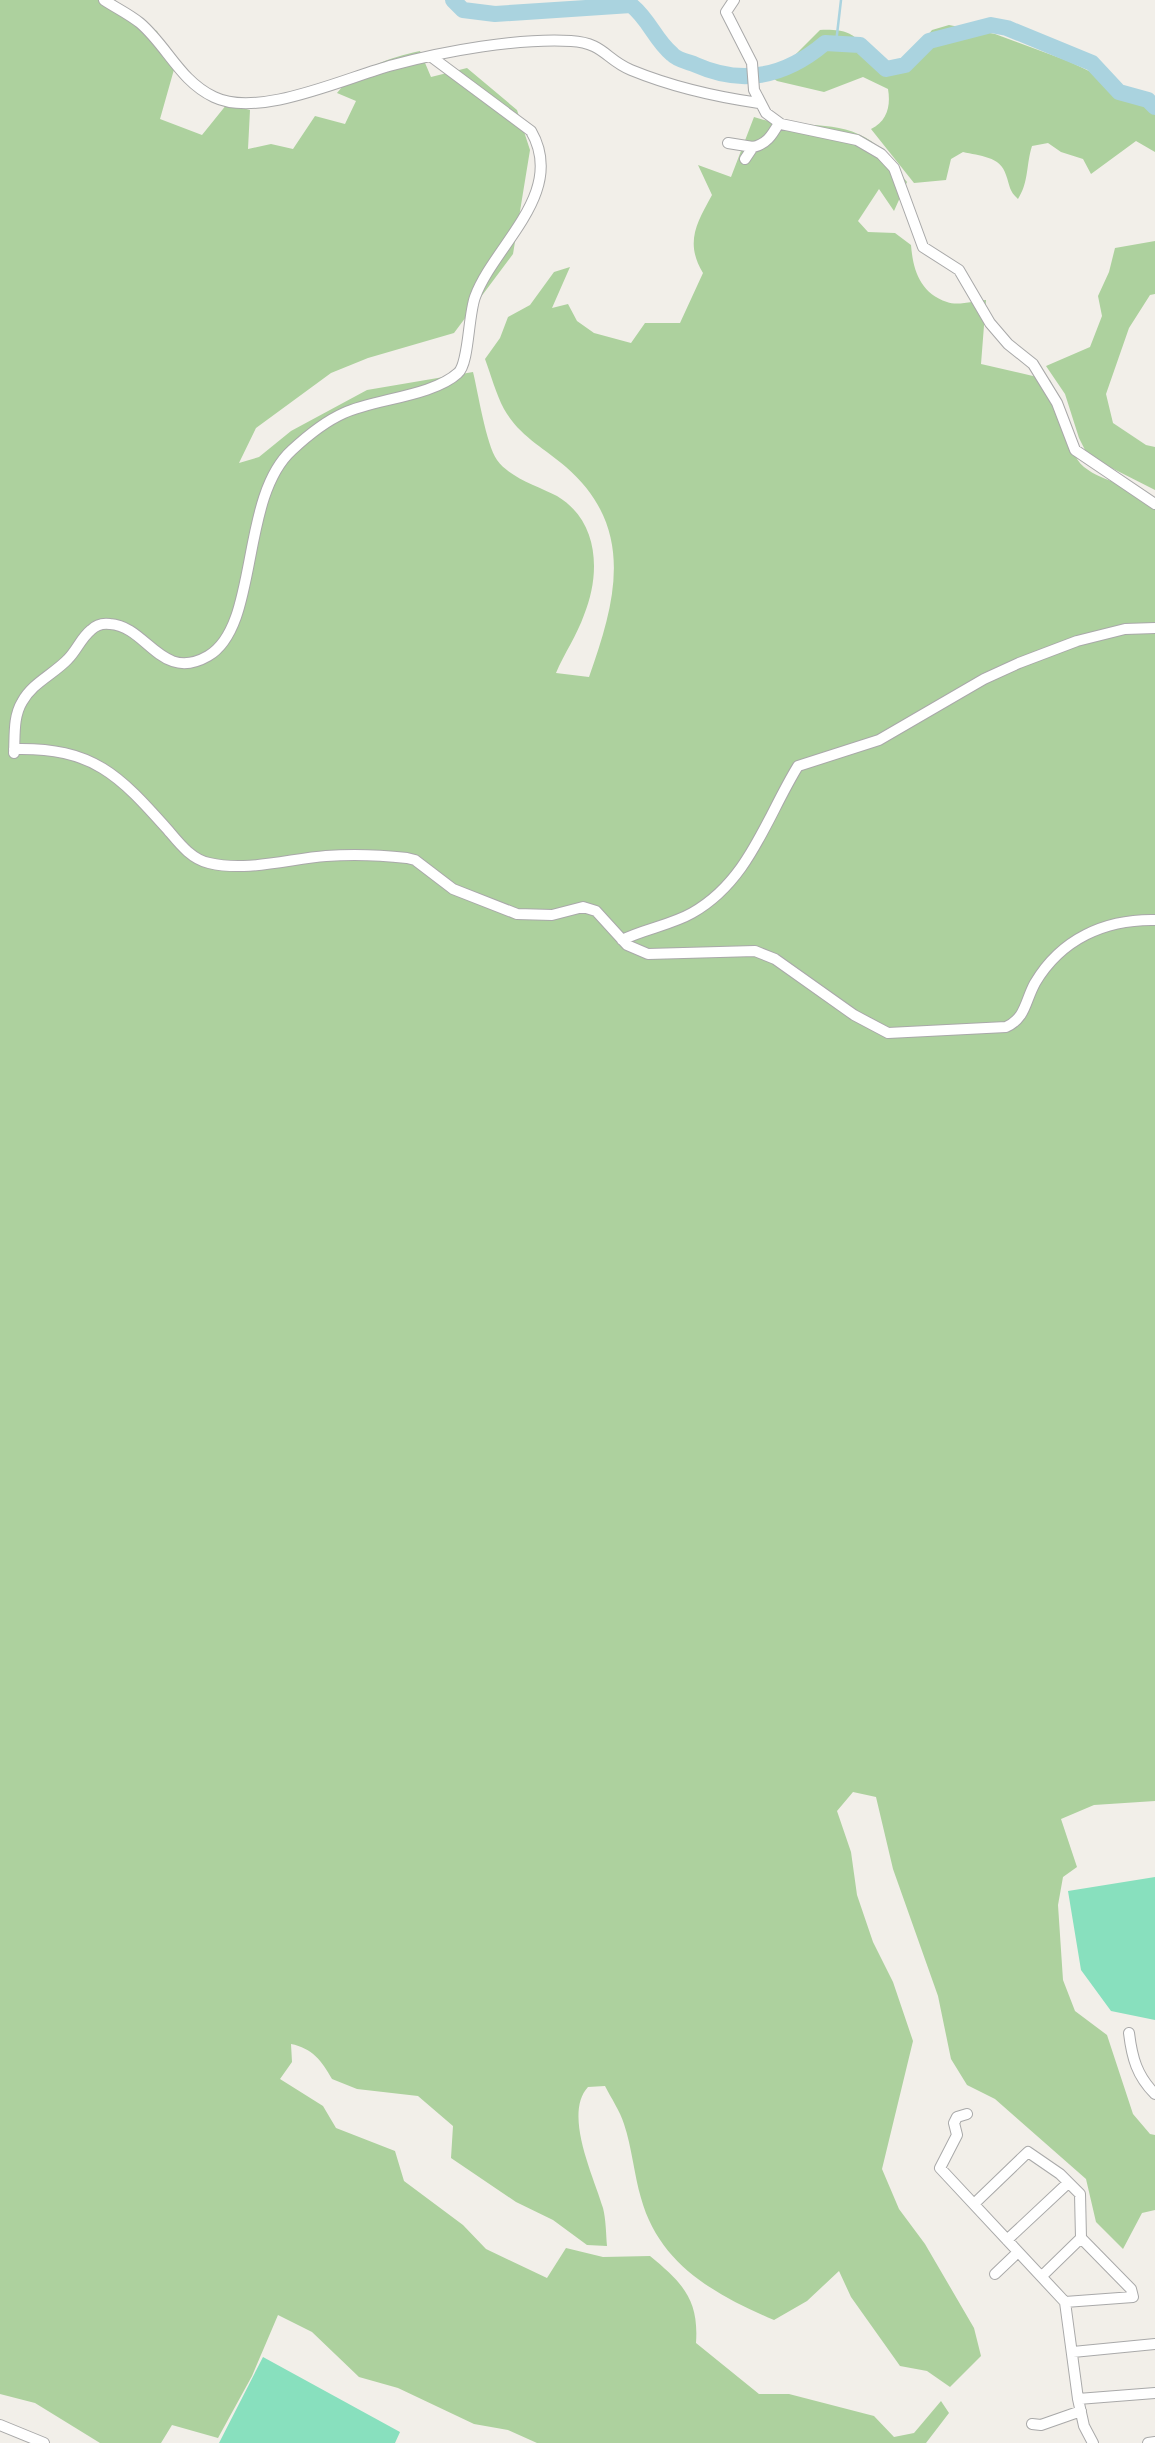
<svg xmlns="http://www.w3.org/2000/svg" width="1155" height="2443" font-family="'Fira Sans',sans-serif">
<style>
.forest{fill:#add19e}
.pitch{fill:#88e0be}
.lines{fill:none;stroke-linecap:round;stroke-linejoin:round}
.stream{stroke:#aad3df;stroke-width:2.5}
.river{stroke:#aad3df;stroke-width:16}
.street-casing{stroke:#a9a9a9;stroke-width:12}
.street{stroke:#fff;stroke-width:10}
</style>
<rect width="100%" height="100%" fill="#f2efe9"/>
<path class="forest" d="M0,0H98L157,31L175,66L160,119L202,135L227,104L250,110L248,149L271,144L293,149L315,116L345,124L356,101L337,93C357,68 389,58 420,51L431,77L467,68L517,110L530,150L513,254L454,333L368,358L331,373L256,428L239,463L259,457L291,431L367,390L473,372C478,392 486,444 497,460C510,478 538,486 557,496C599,521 601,573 584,615C577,635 564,654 556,673L589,677C616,601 636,528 566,467C544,448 519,436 504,409C496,394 491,375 485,359L500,338L508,317L530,305L554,272L570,267L552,308L568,304L577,321L594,333L631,343L645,323H680L703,273C685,243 696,224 712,195L698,165L731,177L754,117C791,130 837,117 871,141C884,150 896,169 907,182L894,211L879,189L858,221L868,232L895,233L911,245C913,270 920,293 947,302C957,306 975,301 986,300L981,364L1050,380C1063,404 1065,451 1084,467C1104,483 1134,485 1155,500V1801L1094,1805L1061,1819L1077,1867L1063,1877L1058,1905L1063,1980L1075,2011L1107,2035L1133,2114L1150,2134L1155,2135V2210L1142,2213L1123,2249L1096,2222L1086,2179L995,2099L967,2085L951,2059L938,1996L893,1869L876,1797L853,1792L837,1811L851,1852L857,1895L873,1942L893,1982L913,2041L882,2169L899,2209L925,2244L974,2328L981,2356L950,2387L927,2371L900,2366L851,2297L839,2271L807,2301L774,2320C715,2295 659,2264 641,2198C634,2174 632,2148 624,2124C620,2111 611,2098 605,2086L588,2087C563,2114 594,2177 603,2208C606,2220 606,2234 607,2246L587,2245L553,2220L516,2202L451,2158L453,2126L418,2096L357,2089L332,2079C322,2061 312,2048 291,2044L292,2062L280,2079L323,2106L336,2128L395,2151L404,2181L463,2225L486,2249L547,2278L566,2248L603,2257L650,2256C683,2283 699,2300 696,2343L759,2394H789L874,2416L894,2437L914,2433L941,2401L949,2413L926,2443H537L508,2430L474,2424L398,2388L359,2377L312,2332L278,2315L252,2376L218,2438L172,2425L161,2443H100L35,2403L0,2394Z
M949,25L995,34L1068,61L1089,71L1119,96L1155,111V152L1136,141L1091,174L1083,159L1061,152L1048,143L1032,146C1026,165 1029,182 1018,199C1009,191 1010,186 1006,175C1001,156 979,156 963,152L951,159L946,180L914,183L871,129C887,121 891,106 888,89L863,77L824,92L777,81L764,72L793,57L820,30C867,28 853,48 883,65L911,56L932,30Z
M1155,241V294L1150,295L1129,328L1106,394L1113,423L1146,445L1155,447V490L1088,456L1079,438L1065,394L1046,366L1090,347L1102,316L1098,296L1109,272L1115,248Z"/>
<path class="pitch" d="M1155,1877V2020L1111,2011L1081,1970L1068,1891Z
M263,2357L400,2432L395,2443H219Z"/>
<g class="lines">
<path class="stream" d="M836,43L841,0"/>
<path class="river" d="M453,0L463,10L495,14L631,5C649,19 655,40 672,54C677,60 689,62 696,65C743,86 786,76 825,43L860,45L886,69L905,65L929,41L991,25L1007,28L1092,63L1119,92L1148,100L1155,107"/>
<g class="street-casing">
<path id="street" d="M104,0C116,8 129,14 140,23C167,46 180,81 214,97C259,119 347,77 393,65C445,51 517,38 571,41C604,43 605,59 631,70C670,86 717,97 759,103
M734,0L726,12L752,63L754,90L766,113L781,124L857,140L881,154L894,168L923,247L959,270L990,323L1008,344L1033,364L1057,403L1075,450L1155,504
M728,143L753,147
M745,159L753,147C767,144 772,135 779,123
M14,749C93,747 119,775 168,830C179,843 191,859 209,863C246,872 289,859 326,856C353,854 380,855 407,858L415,860L453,889L517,914L552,915L583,907L596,911L627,945L648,954L755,951L775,959L854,1015L888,1033L1006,1027C1026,1018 1025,1001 1035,983C1061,939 1105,919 1155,920
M14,753C15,736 13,717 22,702C32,683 54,674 68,659C77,650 81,638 91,630C96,625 103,623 110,624C147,626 161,683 208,656C260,626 239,498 292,450C306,437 326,421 344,413C375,399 433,396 458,373C469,364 468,316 475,297C494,245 567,193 531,131L433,58
M622,940C644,929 671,925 692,913C749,881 766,818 798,766L879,740L984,679L1019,663L1077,641L1125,629L1155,628
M1129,2033C1132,2058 1137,2076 1155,2094
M967,2114L957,2117L954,2123L957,2135L940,2168L1065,2302L1078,2399L1084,2426L1093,2443
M975,2203L1028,2152L1060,2174L1080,2194L1081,2238L1131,2289L1133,2297L1065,2302
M1007,2240L1068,2183
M995,2274L1018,2252
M1042,2276L1081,2238
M1073,2352L1155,2344
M1078,2399L1155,2393
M1032,2424L1041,2425L1081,2411
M0,2425L44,2443
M1148,2443L1155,2442"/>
</g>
<use href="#street" class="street"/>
</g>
</svg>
